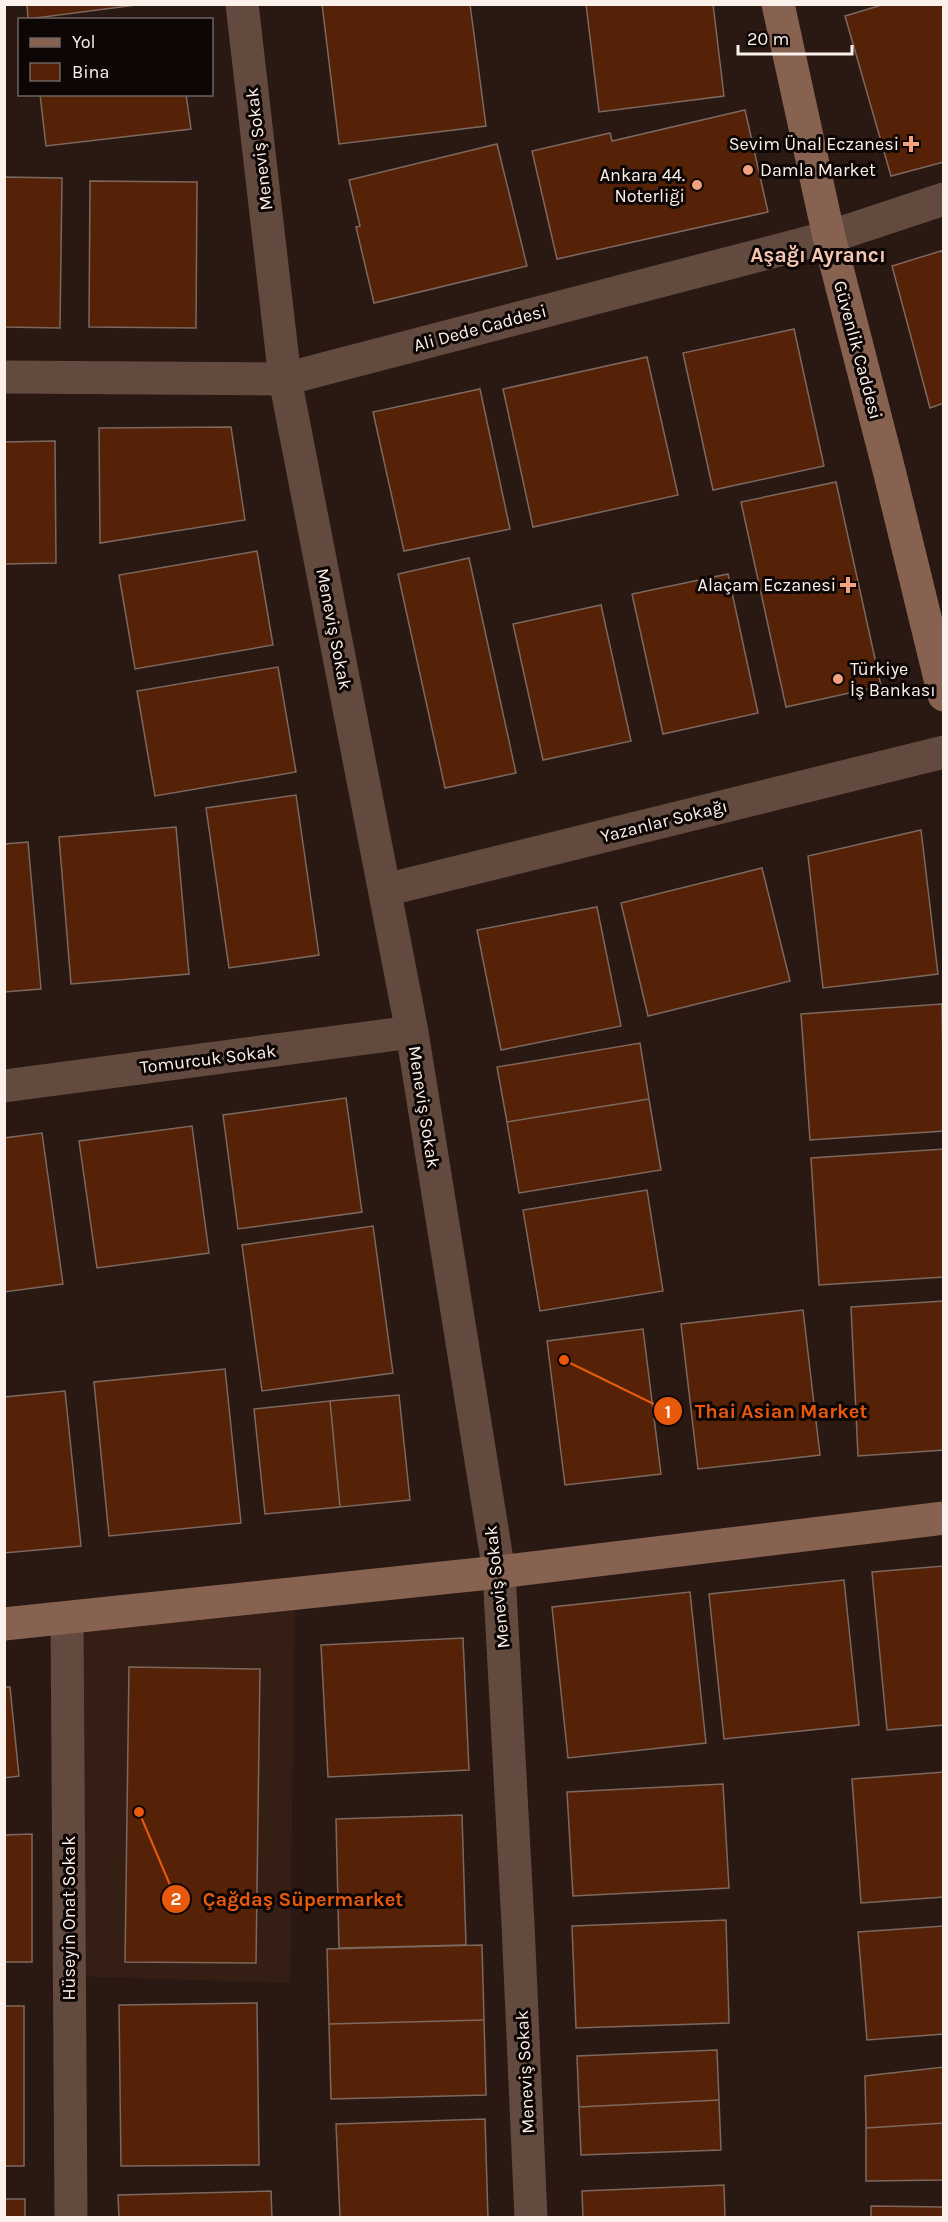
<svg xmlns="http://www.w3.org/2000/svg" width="948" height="2222" font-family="Karla,sans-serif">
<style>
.built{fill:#351e14}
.building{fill:#552207;stroke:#7c685f;stroke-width:1.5}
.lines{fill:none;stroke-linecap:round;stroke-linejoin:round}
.minor{stroke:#624a3f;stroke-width:33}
.secondary{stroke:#886251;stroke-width:33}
.poi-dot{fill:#f1a17d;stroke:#0d0604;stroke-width:2}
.labels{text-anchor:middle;stroke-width:6;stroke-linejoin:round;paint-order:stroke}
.poi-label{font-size:18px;fill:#fcf0eb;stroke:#0d0604;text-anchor:end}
.street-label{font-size:18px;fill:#fcf0eb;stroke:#0d0604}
.quarter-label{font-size:21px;font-weight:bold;fill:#f5c7b3;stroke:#0d0604}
.leader{fill:none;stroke:#e8590c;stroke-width:2}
.callout-dot{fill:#e8590c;stroke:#0d0604;stroke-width:2}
.mark-label{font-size:18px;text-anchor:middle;font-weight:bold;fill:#fff}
.callout-label{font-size:20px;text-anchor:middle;font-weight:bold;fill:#e8590c;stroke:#0d0604;stroke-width:6;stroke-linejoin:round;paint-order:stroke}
</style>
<rect width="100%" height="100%" fill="#291912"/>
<path class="built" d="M295,1593L290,1983L69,1976L67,1618Z"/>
<path class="building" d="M27,4H144L28,19Z
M322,4H470L486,126L339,144Z
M586,4H713L724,96L599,112Z
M885,4H944V162L891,176L845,16Z
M40,94H186L191,129L46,146Z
M745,110L768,212L557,259L532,151L610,133L612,141Z
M497,144L527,266L374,303L356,227L360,226L349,180Z
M4,177L62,178L60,328L4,327Z
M90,181L197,182L196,328L89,327Z
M944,250V403L930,408L892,266Z
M794,329L824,466L713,490L683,353Z
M647,357L678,495L533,527L503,389Z
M480,389L510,529L404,551L373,412Z
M231,427L245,520L100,543L99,428Z
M55,441L56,563L4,564V442Z
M836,482L881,686L786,707L741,502Z
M257,551L273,645L135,669L119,575Z
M469,558L516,773L445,788L398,574Z
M728,574L758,713L663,734L632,594Z
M601,605L631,741L543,760L513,624Z
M278,667L296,772L155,796L137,691Z
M296,795L319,955L229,968L206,808Z
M176,827L189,974L71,984L59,837Z
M921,830L938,974L823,988L808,856Z
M28,842L41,989L4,992V844Z
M762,868L790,981L648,1016L621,903Z
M597,907L621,1026L501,1050L477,930Z
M942,1004L944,1131L810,1140L801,1014Z
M640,1043L649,1099L507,1122L497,1067Z
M346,1098L362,1212L238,1229L223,1115Z
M649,1099L661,1170L519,1193L507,1122Z
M192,1126L209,1253L97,1268L79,1141Z
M42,1133L63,1284L4,1292V1138Z
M944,1149V1277L819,1285L811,1158Z
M647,1190L663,1291L540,1311L523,1210Z
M373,1226L393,1373L262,1391L242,1245Z
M944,1301V1450L858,1456L851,1307Z
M803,1310L820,1455L698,1469L681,1324Z
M643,1329L661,1474L565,1485L547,1341Z
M225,1369L241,1523L109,1536L94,1382Z
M65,1391L81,1546L4,1553V1397Z
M399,1395L410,1500L340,1507L330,1401Z
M330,1401L340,1507L265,1514L254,1409Z
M944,1566V1725L887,1730L872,1572Z
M844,1580L859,1725L724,1739L709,1594Z
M690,1592L706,1743L568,1758L552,1607Z
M463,1638L469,1770L328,1777L321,1645Z
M129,1667L260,1669L256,1963L125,1962Z
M4,1687H10L19,1776L4,1778Z
M944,1772V1897L861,1903L852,1779Z
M723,1784L729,1888L573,1896L567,1792Z
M462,1815L466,1945L339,1948L336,1819Z
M32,1834V1962H4V1835Z
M726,1920L729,2023L576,2028L572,1926Z
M944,1926V2034L867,2040L858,1932Z
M482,1945L484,2020L329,2024L327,1949Z
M257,2003L259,2165L121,2166L119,2005Z
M4,2006H24V2166H4Z
M484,2020L486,2095L331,2099L329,2024Z
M717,2050L719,2100L579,2107L577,2056Z
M944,2067V2123L866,2128L865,2076Z
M719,2100L721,2150L581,2155L579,2107Z
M485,2119L488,2218H340L336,2124Z
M944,2123V2180L866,2181V2128Z
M724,2185L725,2218H583L582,2191Z
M271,2191L272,2218H119L118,2195Z
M4,2199H25V2218H4Z
M871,2206L944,2207V2218H871Z"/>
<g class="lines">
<path class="minor" d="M242,4L285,379L412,1032L499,1572L518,1924L531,2218
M4,377L285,379L829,237L944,199
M385,890L944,752
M4,1086L412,1032
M67,1618L71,2218"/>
<path class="secondary" d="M778,4L829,237L890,474L944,695
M4,1624L499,1572L944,1518"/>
</g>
<g class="poi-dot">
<path d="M908 135h6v6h6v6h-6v6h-6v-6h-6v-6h6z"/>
<circle cx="748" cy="170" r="6"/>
<circle cx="697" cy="185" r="6"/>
<path d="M845 576h6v6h6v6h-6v6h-6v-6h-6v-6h6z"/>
<circle cx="838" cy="679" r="6"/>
</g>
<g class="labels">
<g class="poi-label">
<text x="899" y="150">Sevim Ünal Eczanesi</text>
<text x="760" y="176" text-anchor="start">Damla Market</text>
<text x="685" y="181">Ankara 44.<tspan x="685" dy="21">Noterliği</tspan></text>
<text x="836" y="591">Alaçam Eczanesi</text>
<text x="850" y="675" text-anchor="start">Türkiye<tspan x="850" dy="21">İş Bankası</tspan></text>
</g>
<g class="street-label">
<text transform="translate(259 149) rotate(-97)" y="6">Meneviş Sokak</text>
<text transform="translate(480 328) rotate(-15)" y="6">Ali Dede Caddesi</text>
<text transform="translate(858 350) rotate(75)" y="6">Güvenlik Caddesi</text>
<text transform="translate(334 629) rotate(79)" y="6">Meneviş Sokak</text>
<text transform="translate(664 821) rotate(-14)" y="6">Yazanlar Sokağı</text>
<text transform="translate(208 1059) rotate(-7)" y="6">Tomurcuk Sokak</text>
<text transform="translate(424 1107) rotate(81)" y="6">Meneviş Sokak</text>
<text transform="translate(497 1587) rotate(-96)" y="6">Meneviş Sokak</text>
<text transform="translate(69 1918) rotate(-90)" y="6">Hüseyin Onat Sokak</text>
<text transform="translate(525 2072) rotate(-93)" y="6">Meneviş Sokak</text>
</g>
<g class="quarter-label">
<text x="818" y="262">Aşağı Ayrancı</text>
</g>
</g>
<path class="leader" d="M564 1360L668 1411M139 1812L176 1899"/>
<g class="callout-dot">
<circle cx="564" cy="1360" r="6"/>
<circle cx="139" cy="1812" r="6"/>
<circle cx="668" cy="1411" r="15"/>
<circle cx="176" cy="1899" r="15"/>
</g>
<g class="mark-label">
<text x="668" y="1418">1</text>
<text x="176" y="1905">2</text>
</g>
<g class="callout-label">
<text x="781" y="1418">Thai Asian Market</text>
<text x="303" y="1906">Çağdaş Süpermarket</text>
</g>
<rect width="948" height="2222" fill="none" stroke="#fcf0eb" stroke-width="12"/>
<rect x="18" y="18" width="195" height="78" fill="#0d0604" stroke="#6d6460" stroke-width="1.5"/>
<rect x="30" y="38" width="30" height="9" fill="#886251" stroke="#6d6460" stroke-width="1.5"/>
<text x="72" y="48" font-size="18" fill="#fcf0eb">Yol</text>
<rect x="30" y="63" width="30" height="18" fill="#552207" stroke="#6d6460" stroke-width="1.5"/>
<text x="72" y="78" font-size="18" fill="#fcf0eb">Bina</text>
<path d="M738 45v9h114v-9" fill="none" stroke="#fcf0eb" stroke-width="3"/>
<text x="747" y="45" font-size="18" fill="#fcf0eb" stroke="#0d0604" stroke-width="4.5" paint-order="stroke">20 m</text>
</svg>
